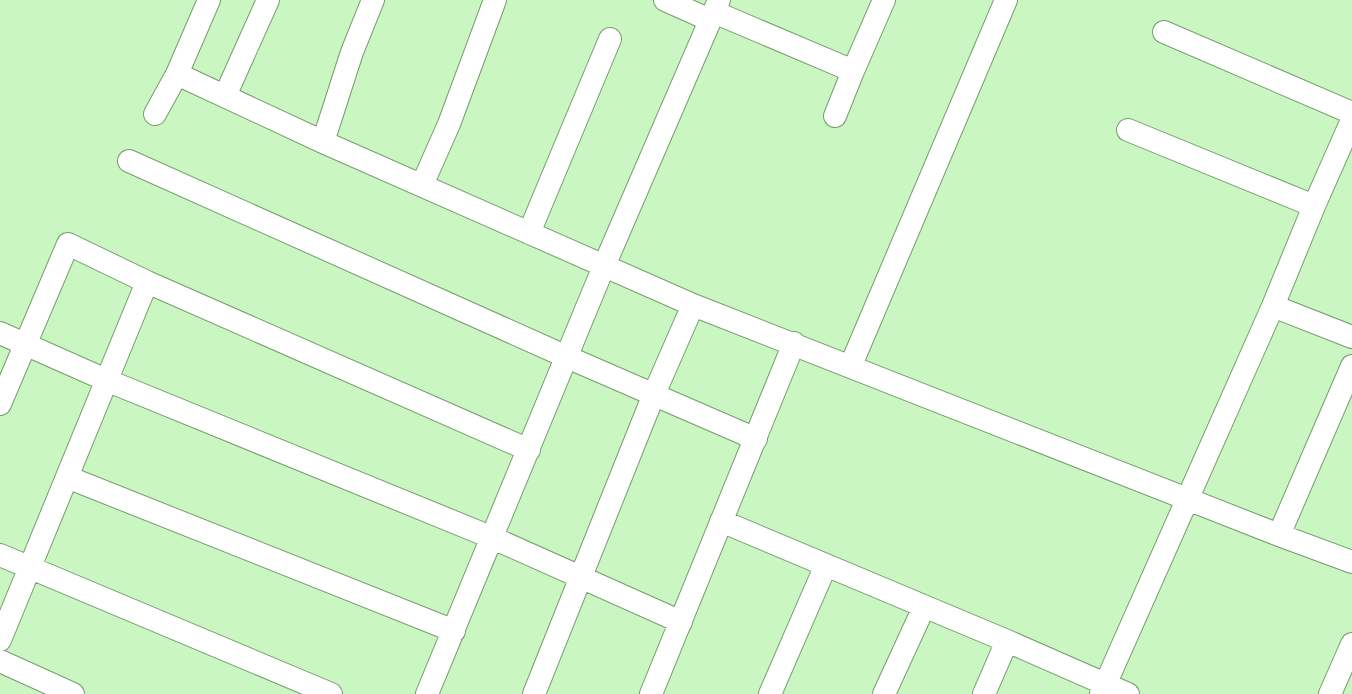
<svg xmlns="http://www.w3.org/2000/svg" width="1352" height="694" font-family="Inter,sans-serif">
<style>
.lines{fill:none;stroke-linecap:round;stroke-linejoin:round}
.street-casing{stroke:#759d6d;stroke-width:24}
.street{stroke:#fff;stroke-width:22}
</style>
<rect width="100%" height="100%" fill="#caf6c1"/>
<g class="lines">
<g class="street-casing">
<path id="street" d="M665,0L710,20
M714,12L853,71
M1164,32L1352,113
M177,74L323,142L693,305L1279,535L1352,562
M225,96L268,0
M155,114L177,74L209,0
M835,116L853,71L884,0
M1128,130L1314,206
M323,142L352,52L373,0
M129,161L567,357L756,439
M422,185L449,124L495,0
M529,233L610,39
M1273,306L1314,206L1352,120
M0,333L106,380L493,538L681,622
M851,365L1006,0
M0,404L68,244L147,282
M67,477L454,631
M721,521L1007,641L1128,694
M1279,535L1352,366
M0,555L331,694
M0,640L147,282L529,450
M0,661L73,694
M427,694L604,266L719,0
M534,694L654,394L693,305
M651,694L794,343
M770,694L826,565
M884,694L924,607
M984,694L1007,641
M1101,694L1273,306L1352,337
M1330,694L1352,644"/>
</g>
<use href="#street" class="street"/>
</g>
</svg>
